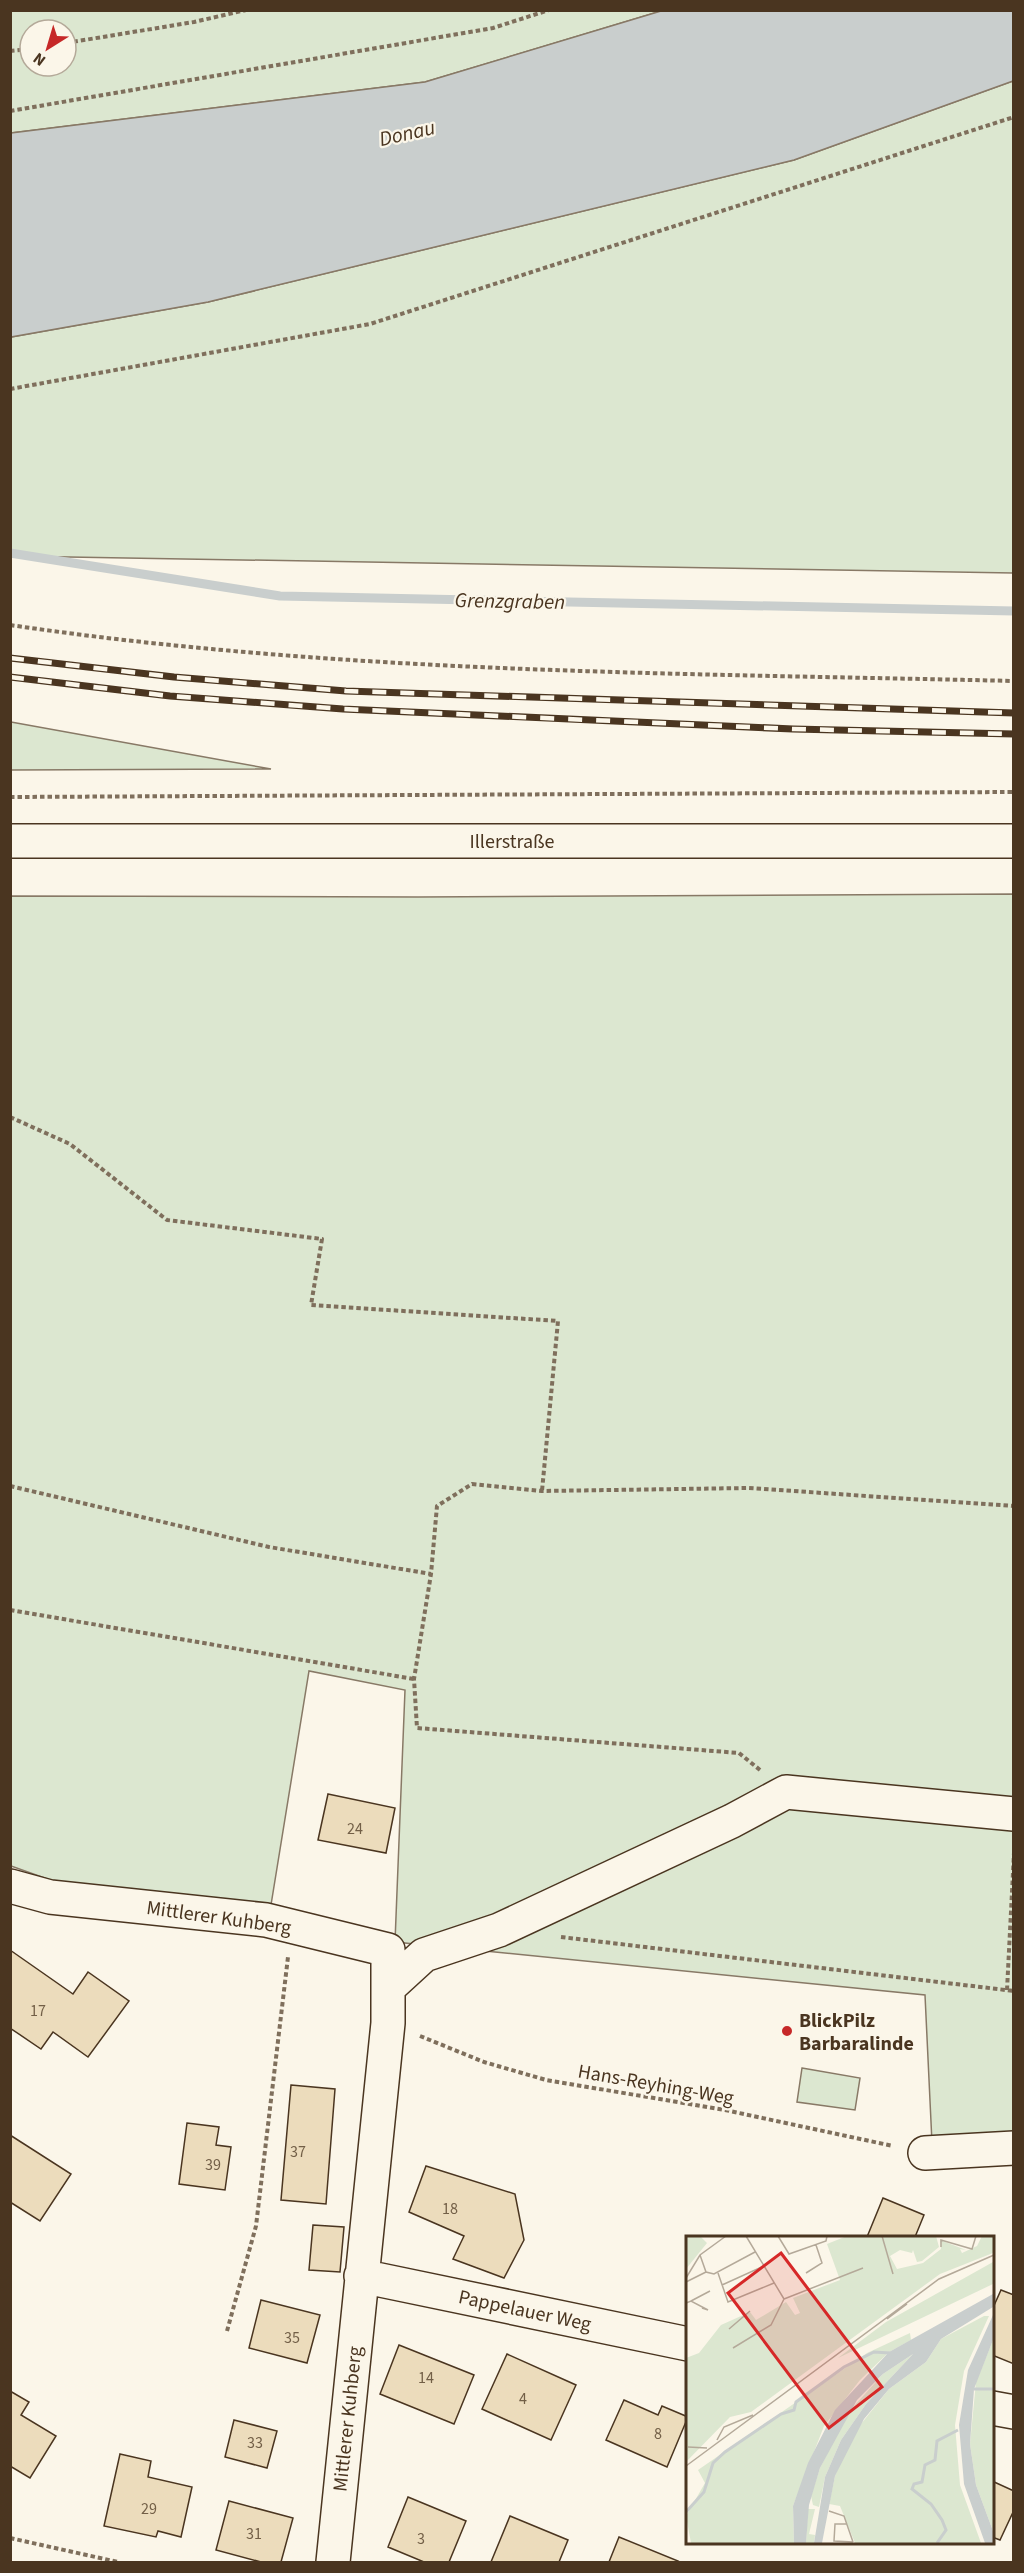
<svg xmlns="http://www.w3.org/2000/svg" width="1024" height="2573" font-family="'Source Sans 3',sans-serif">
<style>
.green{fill:#dce7d0;stroke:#887966;stroke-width:1.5;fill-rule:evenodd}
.water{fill:#c9cecd;stroke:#887966;stroke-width:1.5}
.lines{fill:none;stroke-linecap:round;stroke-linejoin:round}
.stream{stroke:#c9cecd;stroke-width:9}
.building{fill:#ecdcbc;stroke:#4a3520;stroke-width:1.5}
.minor-casing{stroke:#4a3520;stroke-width:36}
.major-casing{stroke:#4a3520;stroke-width:36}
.path{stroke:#7f6f5c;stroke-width:4;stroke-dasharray:4.5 3;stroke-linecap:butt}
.minor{stroke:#fbf6e9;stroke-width:33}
.major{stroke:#fbf6e9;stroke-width:33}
.rail-casing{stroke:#4a3520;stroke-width:7}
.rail{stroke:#fbf6e9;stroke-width:4.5;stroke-dasharray:14;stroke-linecap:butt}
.poi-dot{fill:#c62828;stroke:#fbf6e9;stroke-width:2}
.labels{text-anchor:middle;stroke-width:4.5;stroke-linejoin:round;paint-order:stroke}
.number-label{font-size:16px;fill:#725f47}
.street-label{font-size:20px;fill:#4a3520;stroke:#fbf6e9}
.poi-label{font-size:20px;font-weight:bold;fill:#4a3520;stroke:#fbf6e9;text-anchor:start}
.water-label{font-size:21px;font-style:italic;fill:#4a3520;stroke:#fbf6e9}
.inset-river{fill:none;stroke:#c9cecd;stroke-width:3}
.inset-road{fill:none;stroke:#b4a999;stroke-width:1.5}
.view{fill:#d62828;fill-opacity:0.15;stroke:#d62828;stroke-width:3}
.inset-edge{fill:none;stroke:#4a3520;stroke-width:3}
</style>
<rect width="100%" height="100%" fill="#fbf6e9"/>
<path class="green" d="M10,11H661L425,82L11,133ZM30,30H66V66H30Z
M1013,81V573L11,556V337L208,302L794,160Z
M10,722H11L271,769L11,770Z
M1013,894V2162L932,2143L925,1995L395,1942L405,1690L309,1671L270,1911L53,1881L11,1866L10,896L418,897Z
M802,2068L860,2078L855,2110L797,2102Z"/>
<path class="water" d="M661,11H1013V81L794,160L208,302L11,337V133L425,82Z"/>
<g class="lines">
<path class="stream" d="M10,553L280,596L1014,611"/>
</g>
<path class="building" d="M328,1794L395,1808L386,1853L318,1840Z
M10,1950L73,1994L88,1972L129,2001L88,2057L53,2032L41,2049L10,2028Z
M291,2085L335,2089L326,2204L281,2200Z
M187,2123L219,2127L216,2145L231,2147L225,2190L179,2184Z
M10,2135L71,2174L40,2221L10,2202Z
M426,2166L515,2194L524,2240L504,2278L453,2259L464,2236L409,2212Z
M883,2198L924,2215L915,2237H867Z
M313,2225L344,2227L340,2272L309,2270Z
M1001,2290L1014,2295V2364L992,2355V2310Z
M261,2300L320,2315L307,2363L249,2348Z
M399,2345L474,2375L454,2424L380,2394Z
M507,2354L576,2385L551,2440L482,2409Z
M10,2391L29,2402L21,2415L56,2436L30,2478L10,2466Z
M624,2400L658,2415L662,2406L688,2417L667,2467L606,2440Z
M234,2420L277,2431L267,2468L225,2457Z
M120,2454L151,2461L148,2477L192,2487L181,2537L158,2531L156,2537L104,2526Z
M992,2481L1014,2491V2510L1000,2540L992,2537Z
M408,2497L466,2521L449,2562H424L388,2547Z
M229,2501L293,2518L281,2562H261L216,2550Z
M510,2516L568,2540L559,2562H491Z
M619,2537L678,2561L677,2562H609Z"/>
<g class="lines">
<g class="minor-casing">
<path id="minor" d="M10,1886L50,1897L266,1920L388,1950V2023L333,2562
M388,1988L424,1955L499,1930L732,1821L786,1792L1014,1814
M925,2153L1014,2148
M361,2276L688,2344
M992,2408L1014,2412"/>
</g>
<g class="major-casing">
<path id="major" d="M10,841H1014"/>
</g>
<path class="path" d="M66,43L194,22L246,10
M10,51L30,49
M10,111L493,28L549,10
M10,389L370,324L1014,117
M10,625C342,674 679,673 1014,681
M10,797L1014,792
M10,1117L70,1144L167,1220L322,1239L311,1305L558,1321L542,1491
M10,1486L269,1547L431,1574
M10,1610L414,1679
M760,1770L739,1753L417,1728L414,1679L431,1574L437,1506L472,1484L542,1491L749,1488L1014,1506
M561,1937L1014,1991
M1007,1990L1014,1853
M420,2036L484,2062L546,2080L725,2110L893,2146
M227,2331L256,2226L288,1957
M10,2538L118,2562"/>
<use href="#minor" class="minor"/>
<use href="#major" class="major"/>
<g class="rail-casing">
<path id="rail" d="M10,658L174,677L346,691L1014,713
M10,677L170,696L343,709L793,729L1014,734"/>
</g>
<use href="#rail" class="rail"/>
</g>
<circle class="poi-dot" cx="787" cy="2031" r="6"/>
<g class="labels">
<g class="number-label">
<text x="355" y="1834">24</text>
<text x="38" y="2016">17</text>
<text x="298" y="2157">37</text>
<text x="213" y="2170">39</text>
<text x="450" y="2214">18</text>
<text x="292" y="2343">35</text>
<text x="426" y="2383">14</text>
<text x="523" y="2404">4</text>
<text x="658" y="2439">8</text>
<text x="255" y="2448">33</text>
<text x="149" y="2514">29</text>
<text x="254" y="2539">31</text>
<text x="421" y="2544">3</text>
</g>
<g class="street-label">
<text x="512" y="848">Illerstraße</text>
<text transform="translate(219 1917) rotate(8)" y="7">Mittlerer Kuhberg</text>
<text transform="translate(656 2084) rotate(10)" y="7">Hans-Reyhing-Weg</text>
<text transform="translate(525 2310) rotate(12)" y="7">Pappelauer Weg</text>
<text transform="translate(347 2419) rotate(-84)" y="7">Mittlerer Kuhberg</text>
</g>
<g class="poi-label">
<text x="799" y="2027">BlickPilz<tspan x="799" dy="23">Barbaralinde</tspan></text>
</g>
<g class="water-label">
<text transform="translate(407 133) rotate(-13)" y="7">Donau</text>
<text transform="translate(510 601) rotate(1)" y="7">Grenzgraben</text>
</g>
</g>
<g transform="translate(686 2236)">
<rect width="308" height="308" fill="#fbf6e9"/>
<path d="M0,0H14L21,7L0,33ZM161,0H250L253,11L236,25L231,26L227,14L226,17L214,14L204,20L211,33L237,27L255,13L254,4L280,14L274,13L276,17L291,10L296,0H307V17L254,38L65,176L44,181L0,226V122L13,117L35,89L64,76L70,84L100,66L109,79L114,77L107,62L154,44L141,8ZM307,26V48L152,122L200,86ZM298,80H303L278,135L269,189L274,249L295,307H169L154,270L143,268L149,240L167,198L203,153L240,126L255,103ZM224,97L225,104L203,116L174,144L138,190L107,270L108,307H5L0,280L19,247L12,234L181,117ZM307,104V295L290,249L284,208L290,146ZM227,118L180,168L155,204L139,241L133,271L127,269L125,260L134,232L160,179L197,138ZM122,273H129L123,298L129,299L128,307H120Z" fill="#dce7d0"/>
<path d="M307,58V71L255,103L240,126L203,153L178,183L149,240L136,307H128L139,241L155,204L180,168L227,118L197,138L171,164L134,232L123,269L120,307H108L107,270L122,227L149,174L203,116ZM307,79V104L288,153L284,208L290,249L307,295V307H299L278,248L273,189L282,134Z" fill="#c9cecd"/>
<path class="inset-river" d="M288,153H308M0,276L18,256L27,227L39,216L95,178L108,174L110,166L158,131L188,116L204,117M251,307L260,294L256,284L245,268L226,253L228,248L236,246L239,229L249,224L251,205L272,194"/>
<path class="inset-road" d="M60,0L98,63M92,0L103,18L140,5L141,0M196,0L207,38M255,11V4L286,13L290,0M14,19L20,36L28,38L69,16M32,37L42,66L88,47M120,37L136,27L130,9M0,42L14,19L40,0M0,46L20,36M36,49L78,30M98,63L177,32M5,65L24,55M0,67L5,65L22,74L16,72M201,83L221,68M43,93L64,75M47,112L85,89L98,63M31,204L38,191L67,179M2,211L21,212M0,230L253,43L308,19M143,275L158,280L167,306M161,288H149L148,305L167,306"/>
<path class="view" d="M95,17L196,151L143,192L42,57Z"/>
<rect width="308" height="308" class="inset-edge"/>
</g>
<rect width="1024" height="2573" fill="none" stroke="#4a3520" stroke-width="24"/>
<g transform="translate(48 48) rotate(217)"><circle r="28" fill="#fbf6e9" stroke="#b4a999" stroke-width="1.5"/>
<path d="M0-4.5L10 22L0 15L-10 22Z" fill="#c62828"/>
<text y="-9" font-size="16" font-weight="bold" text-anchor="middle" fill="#4a3520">N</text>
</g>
</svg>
